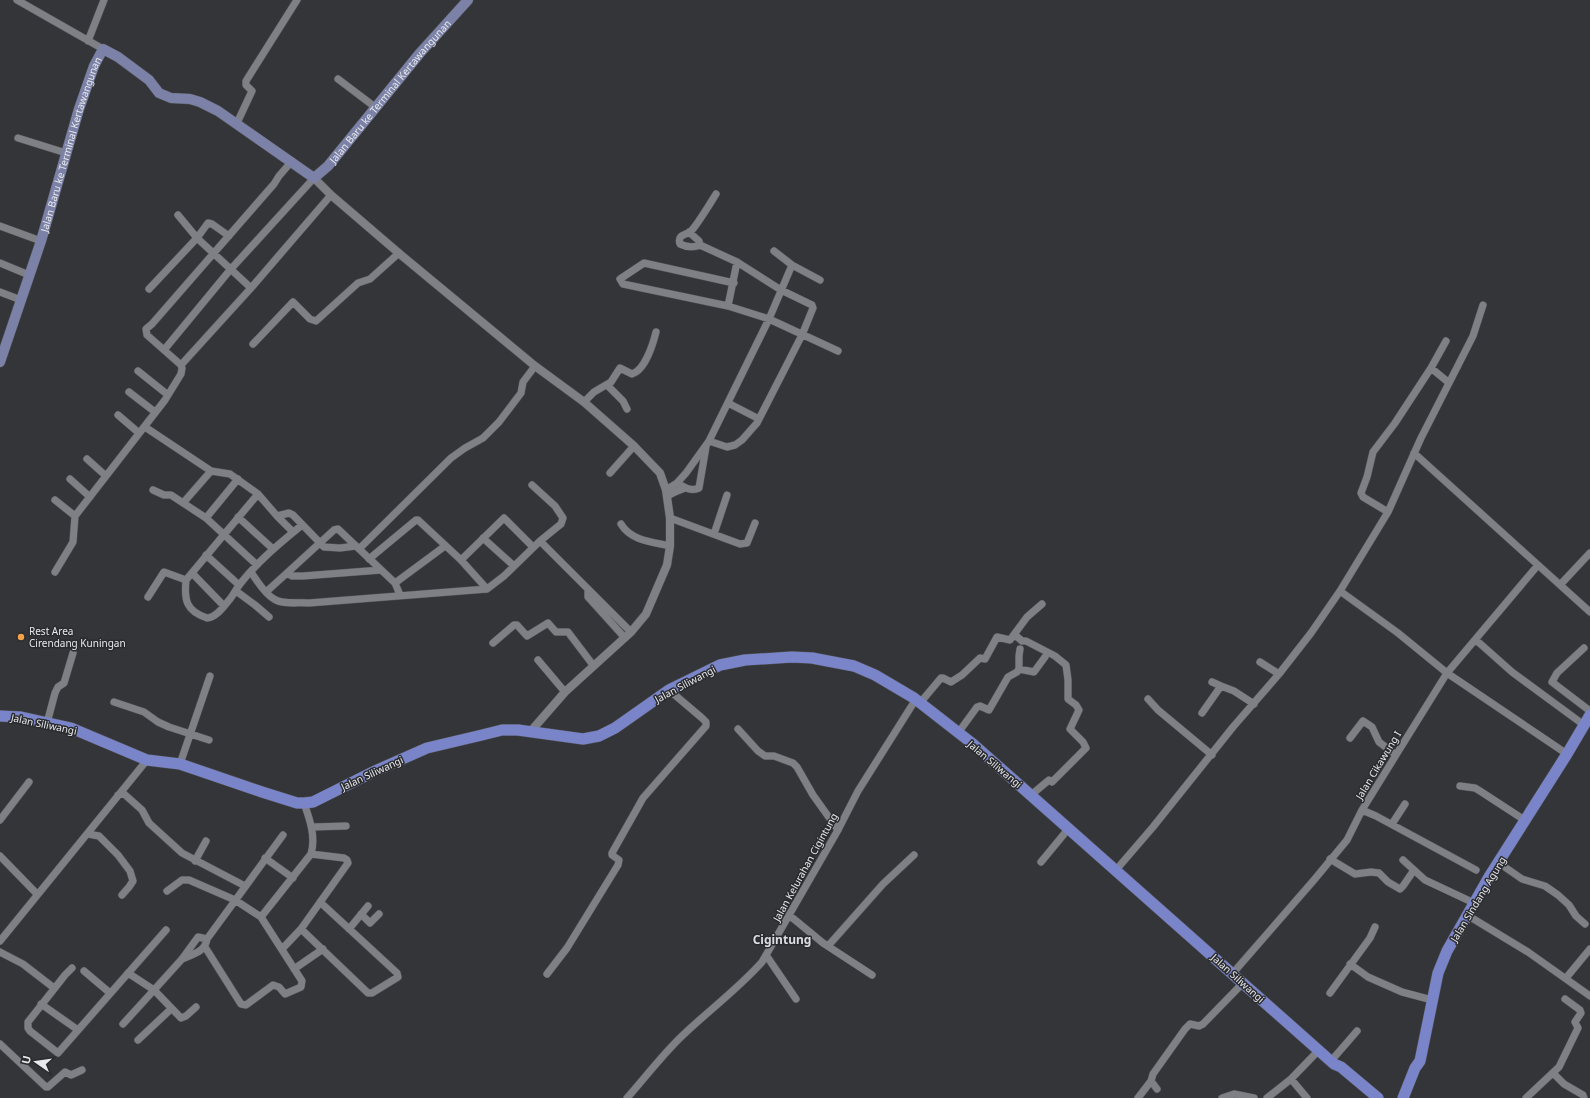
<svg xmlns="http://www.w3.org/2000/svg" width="1590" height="1098" font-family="'Noto Sans',sans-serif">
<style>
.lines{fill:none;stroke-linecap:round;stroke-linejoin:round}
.minor-casing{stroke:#505155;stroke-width:8}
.tertiary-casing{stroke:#505155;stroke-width:9}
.secondary-casing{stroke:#505155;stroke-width:11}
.primary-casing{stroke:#505155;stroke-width:12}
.minor{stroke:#7f8085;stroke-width:7}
.tertiary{stroke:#7f8085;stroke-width:8}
.secondary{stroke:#7c82a7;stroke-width:10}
.primary{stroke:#7a85c9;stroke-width:11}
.poi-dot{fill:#f6a248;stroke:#2a2b2f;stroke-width:1.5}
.labels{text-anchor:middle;stroke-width:3;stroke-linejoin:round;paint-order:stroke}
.street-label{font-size:10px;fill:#e8e9eb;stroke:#2a2b2f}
.poi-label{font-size:10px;fill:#e8e9eb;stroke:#2a2b2f;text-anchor:start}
.quarter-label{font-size:12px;font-weight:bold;fill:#dadce1;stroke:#2a2b2f}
</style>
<rect width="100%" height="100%" fill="#343539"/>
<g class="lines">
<g class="minor-casing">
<path id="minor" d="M17,0L103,49
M88,41L104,0
M338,79L375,107
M237,123L252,91L246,85V81L297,0
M18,138L66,153
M178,215L197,238L251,288
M0,226L41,241
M689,232L699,241L700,245
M774,251L792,265L820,280
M0,263L29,275
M734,283L644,263L620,279L623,284L728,306L769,319L838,351
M149,289L197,238L208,223L212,224L229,236
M0,292L21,300
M728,306L737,262
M253,344L293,302L310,319L316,321L358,283L370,279L399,253
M164,350L230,270L314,178
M181,365L147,335L146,329L152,324L274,184L279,176L292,161
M1431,368L1448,382
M138,371L168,395
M607,385L623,401L627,409
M129,392L155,412
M584,402L594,392L611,382L620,368L632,374C645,370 653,344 656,332
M728,403L759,419
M118,415L139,433
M145,427L211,471L230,474L258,494L277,516L289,513L293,515L324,547L340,548L356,546
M709,441L727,447L735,445L742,440L757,423L802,335L813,308L812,305L781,290L737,262L700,245C693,248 686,247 680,244C677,235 685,235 690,232C696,227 711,202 716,194
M1414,453L1590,612
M87,459L106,476
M610,473L634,446
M70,479L90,497
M677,483C684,487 691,492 699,488L706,447
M532,485L555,506L563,518L561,524L540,541
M153,490L164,495H171L206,518L257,565
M666,490L677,483L686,473L709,441L769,319L792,265
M258,494L186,580C184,600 186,611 207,618C217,617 224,606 230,599C234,594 236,589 240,584C258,561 280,543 302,525
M667,496L675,492L685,488
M55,500L75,516
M183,503L211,471
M1388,512L1363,497L1361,493L1367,477L1373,452L1395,423L1431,368L1446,341
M277,516L293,532
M238,517L273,549
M206,518L238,479
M670,518L740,544L747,543L755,523
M621,524C631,541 653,542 670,546
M714,534L727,495
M483,538L514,566
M359,549L451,458L465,448L483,438L499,422L521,393L523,382L535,366
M206,555L239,585
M369,559L416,520H418L461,560L487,589
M461,560L504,518L533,547
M55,572L73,542L75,516L165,400L181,374L182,368L181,365L251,288L331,195
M251,572C257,581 265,594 274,599C283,605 298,602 309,603L487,589L504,576L540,541L631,632
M192,573L224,606
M287,573L334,530L338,529L395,583L400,595
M395,583L445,546
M1560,585L1590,553
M588,589V597L625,638
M236,591L255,605L269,617
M1340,591L1398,633L1447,673L1567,754
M266,592L287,573L292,576H303L381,570
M148,597L164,572L186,580
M1015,635L1022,641H1026L1055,656L1066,665L1068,680V699L1076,705L1079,710L1070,729L1083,742L1086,748L1052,782L1049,780L1031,795
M1476,640L1512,672L1584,725
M493,643L514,625H517L527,636L548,623L556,632H568L593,665
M1584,648L1557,673L1552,682L1590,711
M538,660L565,692
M1260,662L1279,674
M1019,669L1034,672L1045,657
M1221,686L1234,691L1254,704
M1148,699L1158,710L1212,755
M114,702L144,712L158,722L169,727L209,740
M920,703L941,678H943L951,682L962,675L980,658L985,659L997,637L1010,640L1027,617L1042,604
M1202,713L1221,686L1212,682
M47,723L55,693L58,687L64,683L73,653
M738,729L758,751L765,756H774L793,763L797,767L813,795L838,830
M958,733L977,707L980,706L989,710L1008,677L1017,672L1019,669V656L1020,649
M1350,738L1363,721L1372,727L1379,742L1396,755
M180,764L210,676
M1460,786L1475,788L1480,791L1526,821
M118,795L123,793L142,810L149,823L182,853L245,886
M1362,810L1376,816L1476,870
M0,820L29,782
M1392,824L1405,804
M312,827L346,826
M88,834L99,836L118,855L130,871L133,881L129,887L122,895
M0,856L37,894
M265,858L293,878
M1330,859L1355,874L1371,872L1379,873L1388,882L1400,889L1403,886L1414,870
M1403,860L1425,880L1474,903
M195,861L206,841
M1041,862L1069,828
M1499,863L1522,879L1545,886L1558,895L1569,905L1576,916L1585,924
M1116,870L1153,827L1233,727L1279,674L1311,633L1340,591L1388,512L1421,438L1473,336L1483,305
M167,891L182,880H189L235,900L261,917
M361,914L370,923L379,914
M789,915L823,943L872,975
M1467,915L1528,952L1590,996
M301,929L368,993H372L398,977L397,973L320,902
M349,929L368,906
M0,941L147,760
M828,946L883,884L914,855
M205,947L239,1001L241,1004L246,1005L273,985L279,987L285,994L301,987L302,981L261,917L311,854C316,837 310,820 304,803
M282,949L301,929L348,863L347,860L344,858L311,854
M0,952L23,964L54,988
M766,955L796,999
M182,959C193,954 205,952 207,939L283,835
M1350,964L1368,977L1402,992L1432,1000
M72,968L65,975L28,1022V1028L30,1031L58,1053L166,930
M294,969L323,949
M84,971L110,993
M128,973L154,990L182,959L198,937L207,939
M1233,973L1314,880L1347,840L1362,810L1396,755L1447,673L1538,565
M547,974L567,948L618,865L619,860L612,855V853L643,798L706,726V722L702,718L669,690
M1566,978L1590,949
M1330,993L1370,938L1375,927
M41,1004L78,1030
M123,1024L154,990L181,1018L186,1016L196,1007
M138,1040L171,1009
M0,1044L46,1087H48L65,1072L71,1075L82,1070
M1331,1061L1357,1031
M1553,1073L1564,1084L1583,1095L1584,1098
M1291,1079L1307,1098
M1157,1089L1151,1081L1153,1074L1185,1029L1190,1024L1199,1026L1203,1024L1243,983
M627,1098C645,1078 662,1055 682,1036C708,1011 738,989 762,962L838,830L858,791L916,699
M1138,1098L1151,1081
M1222,1098L1234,1094L1254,1098
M1267,1098L1291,1079L1319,1050
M1526,1098L1559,1067L1578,1028L1575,1022L1581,1013L1580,1010L1565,999"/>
</g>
<g class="tertiary-casing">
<path id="tertiary" d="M314,178L331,195L401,255L535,366L584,402L634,446L660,473L666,490L670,518V546L667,565L646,614L631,632L565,692L531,731"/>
</g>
<g class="secondary-casing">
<g id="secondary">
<path id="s1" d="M0,362L41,241L79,109L94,66L103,49L118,57L149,80L159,93L171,98L190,99L200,102L218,111L314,178L328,166L420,53L468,0"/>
</g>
</g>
<g class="primary-casing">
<path id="primary" d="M0,716L21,717L71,728L147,760L180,764L262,792L297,803H304L313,802L375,771L427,748L482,735L502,730H518L583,739L599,736L615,728L669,690L720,665L745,660L792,657L812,658L854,666L875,675L914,698L973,744L1334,1064L1341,1067L1378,1098
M1403,1098L1415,1068L1420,1061L1438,973L1447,951L1489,877L1567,754L1590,715"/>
</g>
<use href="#minor" class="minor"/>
<use href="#tertiary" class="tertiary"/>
<use href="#secondary" class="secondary"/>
<use href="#primary" class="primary"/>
</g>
<circle class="poi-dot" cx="21" cy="637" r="4"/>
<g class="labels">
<g class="street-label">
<text dy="4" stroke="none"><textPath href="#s1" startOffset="697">Jalan Baru ke Terminal Kertawangunan</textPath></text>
<text dy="4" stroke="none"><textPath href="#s1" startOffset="229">Jalan Baru ke Terminal Kertawangunan</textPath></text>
<text transform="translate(685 684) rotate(-28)" y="4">Jalan Siliwangi</text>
<text transform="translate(44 724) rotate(12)" y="4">Jalan Siliwangi</text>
<text transform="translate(995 764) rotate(40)" y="4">Jalan Siliwangi</text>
<text transform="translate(1378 765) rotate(-59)" y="4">Jalan Cikawung I</text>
<text transform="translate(372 773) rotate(-25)" y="4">Jalan Siliwangi</text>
<text transform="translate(805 867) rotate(-61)" y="4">Jalan Kelurahan Cigintung</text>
<text transform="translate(1478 899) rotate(-59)" y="4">Jalan Sindang Agung</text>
<text transform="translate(1238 978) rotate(42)" y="4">Jalan Siliwangi</text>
</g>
<g class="poi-label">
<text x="29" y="635">Rest Area<tspan x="29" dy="12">Cirendang Kuningan</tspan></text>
</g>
<g class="quarter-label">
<text x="782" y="944">Cigintung</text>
</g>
</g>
<g transform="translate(36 1062) rotate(283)" stroke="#2a2b2f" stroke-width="3" paint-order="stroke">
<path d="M0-3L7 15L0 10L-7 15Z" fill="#e8e9eb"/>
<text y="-6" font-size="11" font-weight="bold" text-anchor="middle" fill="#e8e9eb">U</text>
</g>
</svg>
